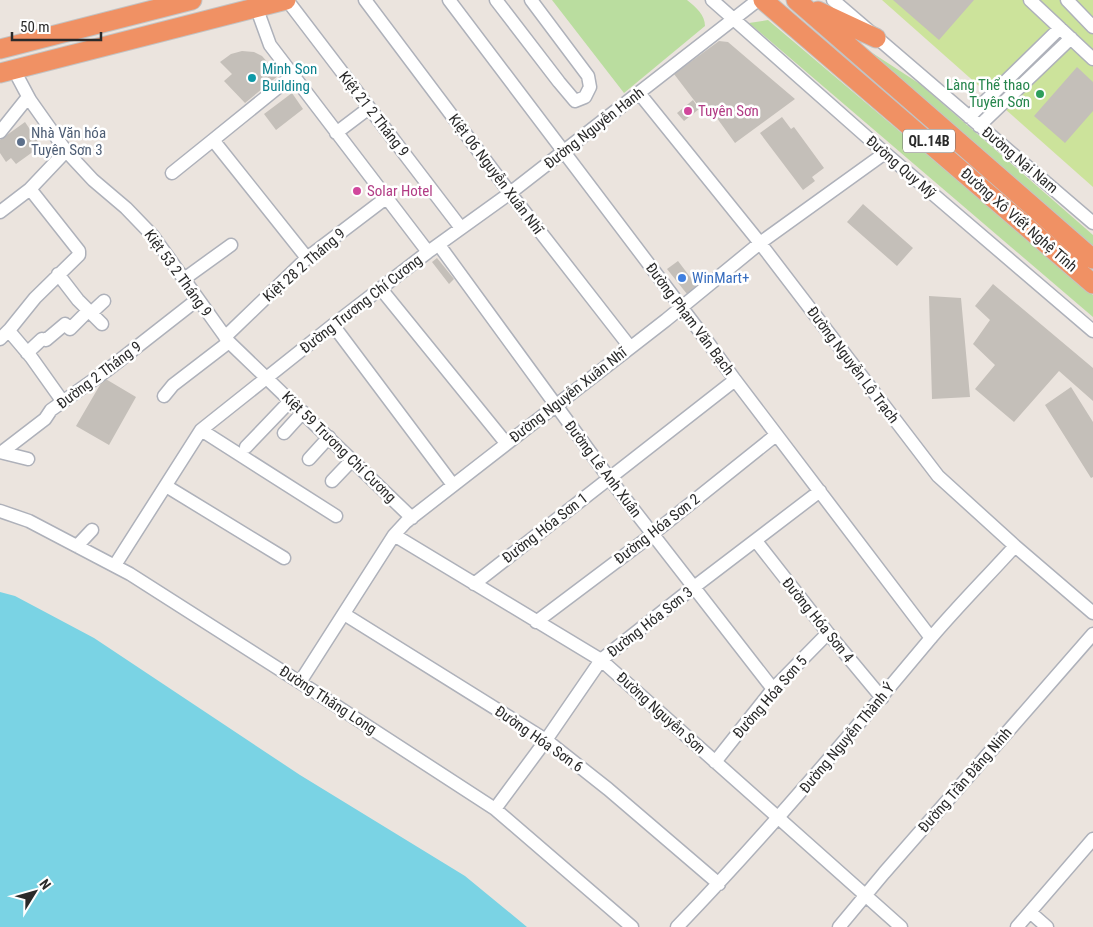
<svg xmlns="http://www.w3.org/2000/svg" width="1093" height="927" font-family="'Roboto Condensed',sans-serif">
<style>
.green{fill:#badd9f}
.pitch{fill:#cce39b}
.water{fill:#7ad3e4}
.building{fill:#c4bfb9}
.lines{fill:none;stroke-linecap:round;stroke-linejoin:round}
.minor-casing{stroke:#aeb1ba;stroke-width:15}
.highway-casing{stroke:#c3c3c3;stroke-width:21}
.minor{stroke:#fff;stroke-width:12}
.highway{stroke:#f09164;stroke-width:19}
.culture-dot{fill:#0f9aa8;stroke:#fff;stroke-width:2}
.leisure-dot{fill:#2e9e5b;stroke:#fff;stroke-width:2}
.hotel-dot{fill:#d1479c;stroke:#fff;stroke-width:2}
.service-dot{fill:#5c6f8a;stroke:#fff;stroke-width:2}
.shop-dot{fill:#3f7fe0;stroke:#fff;stroke-width:2}
.labels{text-anchor:middle;stroke-width:5;stroke-linejoin:round;paint-order:stroke}
.shield{fill:#fff;stroke:#6a6a6a;stroke-width:1}
.shield-label{font-size:14px;font-weight:bold;fill:#2a2a2a}
.culture-label{font-size:15px;fill:#0d838f;stroke:#fff;text-anchor:start}
.leisure-label{font-size:15px;fill:#27864d;stroke:#fff;text-anchor:end}
.hotel-label{font-size:15px;fill:#b23c85;stroke:#fff;text-anchor:start}
.street-label{font-size:15px;fill:#2a2a2a;stroke:#fff}
.service-label{font-size:15px;fill:#4e5e75;stroke:#fff;text-anchor:start}
.shop-label{font-size:15px;fill:#366cbe;stroke:#fff;text-anchor:start}
</style>
<rect width="100%" height="100%" fill="#ebe4de"/>
<path class="green" d="M552,0H687C696,7 705,15 705,26L624,93Z
M768,20L1093,295V317L749,23Z
M854,41L920,84L1093,235V247Z"/>
<path class="pitch" d="M882,0H1093V187Z"/>
<path class="water" d="M0,592L15,596L94,638L300,775L465,876L527,927H0Z"/>
<path class="building" d="M893,0H974L939,40Z
M719,41L728,42L795,99L735,143L706,103L700,108L674,74Z
M242,51L254,52L262,56L279,75L245,103L224,81L232,74L220,62L231,54Z
M1077,67L1093,82V111L1065,143L1034,116Z
M292,93L303,109L276,130L264,114Z
M693,100L699,109L684,121L677,113Z
M782,117L791,129L794,127L824,168L812,177L815,181L803,190L760,133Z
M25,122L41,146L16,164L11,158L6,162L0,153V140Z
M863,204L913,248L897,266L847,222Z
M437,258L454,279L449,284L432,262Z
M678,261L697,286L687,294L667,269Z
M993,284L1093,368V401L1059,371L1014,422L975,389L995,365L973,344L990,320L975,306Z
M929,296L961,298L970,397L932,399Z
M104,378L136,397L109,445L76,426Z
M1071,387L1093,422V477L1091,478L1045,405Z"/>
<g class="lines">
<g class="minor-casing">
<path id="minor" d="M287,0L461,228
M365,0L510,193L630,347
M449,0L707,341L735,380L931,638
M496,0L559,82L575,101L585,97L590,87L588,76L531,0
M712,0L885,153L1093,331
M833,0L1093,223
M1030,0L1093,59
M1067,0L1093,27
M254,1L270,45L428,252
M14,70L30,100L66,151L93,180L126,208L153,236L229,342L412,518
M292,76L213,140L307,258
M639,93L760,243L938,476L1015,546L1093,613
M969,117L1060,28
M979,126L1071,38
M0,132L28,97
M336,133L369,108
M172,173L213,140
M0,212L30,189
M439,245L609,478L773,689
M58,274L78,300L102,324
M184,279L231,245
M381,289L506,443
M91,313L104,301
M333,325L453,485
M9,331L31,357L63,402
M225,337L307,258L386,198
M0,339L10,329L35,298L79,255V251L30,189L66,151
M27,353L42,339L46,340L65,324L70,329L89,310
M164,396L173,385L229,342
M201,430L336,516
M284,433L303,412
M246,447L291,400
M0,452L28,459
M2,452L45,419L51,410L106,371L198,299
M309,459L329,437
M332,481L352,460
M166,486L284,558
M0,511L29,521L130,574L315,692L495,809L632,927
M394,535L601,660L901,927
M756,541L828,633L882,698
M77,546L92,530
M115,565L201,430L333,325L428,252L510,193L758,0
M474,584L735,380
M344,614L546,740L608,789L719,884
M536,622L645,540L776,435
M300,682L394,535L406,522L666,320L760,243L885,153
M715,762L773,689L828,633
M495,809L546,740L601,660L681,597L820,491
M1030,912L1047,927
M677,927C766,835 848,737 930,639C957,607 987,577 1015,546
M839,927L884,873L1093,634
M1017,927L1093,839"/>
</g>
<g class="highway-casing">
<path id="highway" d="M763,0L1093,284
M796,0L1093,259
M818,11L876,38
M0,49L192,0
M0,73L286,0"/>
</g>
<use href="#minor" class="minor"/>
<use href="#highway" class="highway"/>
</g>
<circle class="culture-dot" cx="252" cy="78" r="5"/>
<circle class="leisure-dot" cx="1040" cy="94" r="5"/>
<g class="hotel-dot">
<circle cx="688" cy="111" r="5"/>
<circle cx="357" cy="191" r="5"/>
</g>
<circle class="service-dot" cx="21" cy="142" r="5"/>
<circle class="shop-dot" cx="682" cy="278" r="5"/>
<g class="labels">
<rect class="shield" x="903" y="129.5" width="52" height="23" rx="4"/>
<g class="shield-label">
<text x="929" y="146">QL.14B</text>
</g>
<g class="culture-label">
<text x="262" y="74">Minh Son<tspan x="262" dy="17">Building</tspan></text>
</g>
<g class="leisure-label">
<text x="1030" y="90">Làng Thể thao<tspan x="1030" dy="17">Tuyên Sơn</tspan></text>
</g>
<g class="hotel-label">
<text x="698" y="116">Tuyên Sơn</text>
<text x="367" y="196">Solar Hotel</text>
</g>
<g class="street-label">
<text transform="translate(374 114) rotate(52)" y="5">Kiệt 21 2 Tháng 9</text>
<text transform="translate(594 128) rotate(-38)" y="5">Đường Nguyễn Hanh</text>
<text transform="translate(1020 160) rotate(40)" y="5">Đường Nại Nam</text>
<text transform="translate(901 167) rotate(41)" y="5">Đường Quy Mỹ</text>
<text transform="translate(496 174) rotate(53)" y="5">Kiệt 06 Nguyễn Xuân Nhĩ</text>
<text transform="translate(1019 220) rotate(41)" y="5">Đường Xô Viết Nghệ Tĩnh</text>
<text transform="translate(304 265) rotate(-41)" y="5">Kiệt 28 2 Tháng 9</text>
<text transform="translate(178 273) rotate(54)" y="5">Kiệt 53 2 Tháng 9</text>
<text transform="translate(361 304) rotate(-38)" y="5">Đường Trương Chí Cương</text>
<text transform="translate(690 319) rotate(53)" y="5">Đường Phạm Văn Bạch</text>
<text transform="translate(853 365) rotate(53)" y="5">Đường Nguyễn Lộ Trạch</text>
<text transform="translate(99 375) rotate(-37)" y="5">Đường 2 Tháng 9</text>
<text transform="translate(568 395) rotate(-38)" y="5">Đường Nguyễn Xuân Nhĩ</text>
<text transform="translate(339 447) rotate(44)" y="5">Kiệt 59 Trương Chí Cương</text>
<text transform="translate(603 469) rotate(53)" y="5">Đường Lê Anh Xuân</text>
<text transform="translate(545 528) rotate(-38)" y="5">Đường Hóa Sơn 1</text>
<text transform="translate(657 529) rotate(-38)" y="5">Đường Hóa Sơn 2</text>
<text transform="translate(818 620) rotate(51)" y="5">Đường Hóa Sơn 4</text>
<text transform="translate(650 622) rotate(-38)" y="5">Đường Hóa Sơn 3</text>
<text transform="translate(770 697) rotate(-49)" y="5">Đường Hóa Sơn 5</text>
<text transform="translate(328 700) rotate(33)" y="5">Đường Thăng Long</text>
<text transform="translate(661 713) rotate(42)" y="5">Đường Nguyễn Sơn</text>
<text transform="translate(847 738) rotate(-50)" y="5">Đường Nguyễn Thành Ý</text>
<text transform="translate(539 739) rotate(35)" y="5">Đường Hóa Sơn 6</text>
<text transform="translate(965 780) rotate(-49)" y="5">Đường Trần Đăng Ninh</text>
</g>
<g class="service-label">
<text x="31" y="138">Nhà Văn hóa<tspan x="31" dy="17">Tuyên Sơn 3</tspan></text>
</g>
<g class="shop-label">
<text x="692" y="283">WinMart+</text>
</g>
</g>
<g transform="translate(35 892) rotate(53)" stroke="#ffffff" stroke-width="4" paint-order="stroke">
<path d="M0-4L9 19L0 12L-9 19Z" fill="#2a2a2a"/>
<text y="-8" font-size="14" font-weight="bold" text-anchor="middle" fill="#2a2a2a">N</text>
</g>
<path d="M12 32v8h89v-8" fill="none" stroke="#2a2a2a" stroke-width="2.5"/>
<text x="20" y="32" font-size="15" fill="#2a2a2a" stroke="#ffffff" stroke-width="4" paint-order="stroke">50 m</text>
</svg>
